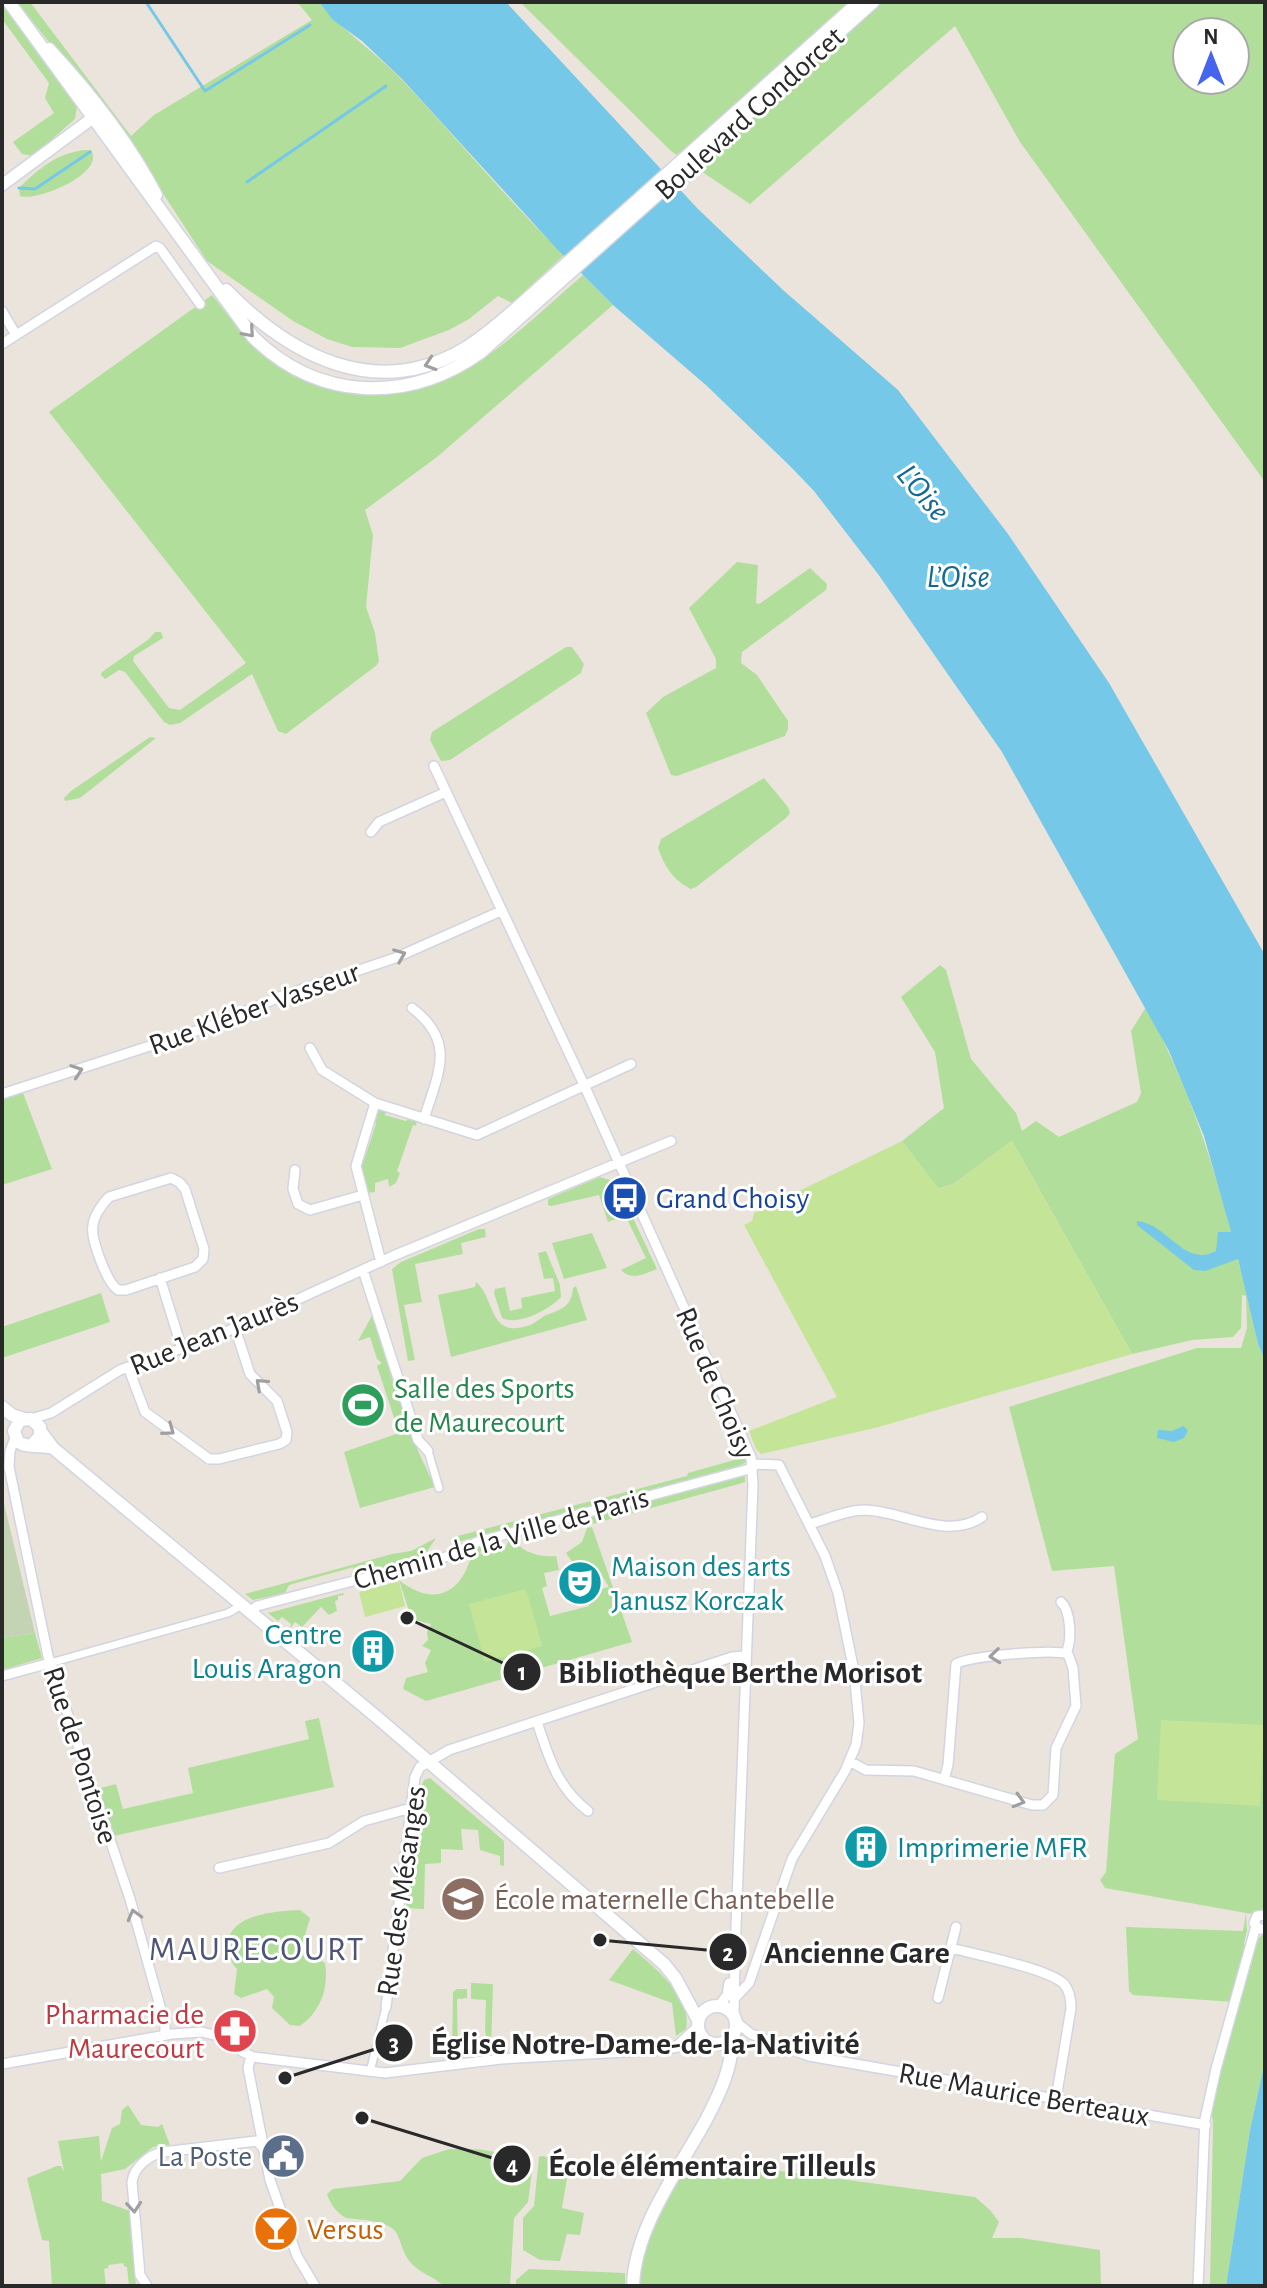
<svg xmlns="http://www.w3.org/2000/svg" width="1267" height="2288" font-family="'Alegreya Sans',sans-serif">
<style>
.green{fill:#b2de9c;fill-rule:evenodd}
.cemetery{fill:#c4d3b4}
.pitch{fill:#c4e598}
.water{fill:#75c8e7}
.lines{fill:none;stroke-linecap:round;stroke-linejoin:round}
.stream{stroke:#75c8e7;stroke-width:3}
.pedestrian-casing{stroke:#d2d5e1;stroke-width:10}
.minor-casing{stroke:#d2d5e1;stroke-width:12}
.tertiary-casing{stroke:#d2d5e1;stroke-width:14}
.secondary-casing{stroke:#d2d5e1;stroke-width:15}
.pedestrian{stroke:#fff;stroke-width:7}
.minor{stroke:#fff;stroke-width:9}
.tertiary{stroke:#fff;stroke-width:11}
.secondary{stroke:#fff;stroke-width:12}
.oneway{stroke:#9f9f9f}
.labels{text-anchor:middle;stroke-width:6;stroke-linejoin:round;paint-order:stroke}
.street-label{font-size:30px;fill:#292929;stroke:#fff}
.transit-label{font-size:30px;fill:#164399;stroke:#fff;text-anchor:start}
.leisure-label{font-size:30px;fill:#27864d;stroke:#fff;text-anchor:start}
.culture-label{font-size:30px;fill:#0d838f;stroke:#fff;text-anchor:start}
.education-label{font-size:30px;fill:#785e54;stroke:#fff;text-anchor:start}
.health-label{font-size:30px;fill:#be3a42;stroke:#fff;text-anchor:end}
.service-label{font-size:30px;fill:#4e5e75;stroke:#fff;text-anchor:end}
.food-label{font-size:30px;fill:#c56008;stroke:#fff;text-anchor:start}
.water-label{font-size:32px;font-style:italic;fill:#166791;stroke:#fff}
.quarter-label{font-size:34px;letter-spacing:2px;fill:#4d5477;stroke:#fff}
.leader{fill:none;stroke:#292929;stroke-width:3}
.callout-dot{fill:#292929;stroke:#fff;stroke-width:3}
.mark-label{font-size:24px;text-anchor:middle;font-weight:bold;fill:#fff}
.callout-label{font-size:32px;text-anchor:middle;font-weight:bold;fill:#292929;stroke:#fff;stroke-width:6;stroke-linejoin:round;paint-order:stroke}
</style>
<rect width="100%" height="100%" fill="#ebe4dc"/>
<path class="green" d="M2,2L77,107L75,119L33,156L22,154L13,142L54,113L45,98L49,83L2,19Z
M17,2H30L131,136L154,115L312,20L297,2H319C343,32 377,53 404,82C458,139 508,201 564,255L512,303L498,296L469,319L449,330L400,348L352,347L327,339L293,321L207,261L132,146Z
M520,2H1265V482L1020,142L955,26L750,204L671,151ZM1187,32H1235V80H1187Z
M85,150H91C106,174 35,202 20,196L19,188C38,169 57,153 85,150Z
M583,275L613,305L437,457L365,510L373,535L366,607L375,633L379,661L377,665L286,734L278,731L252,674L180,723L170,725L164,722L125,672L119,670L105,679L101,675L102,672L149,639L155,632H161L163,638L134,656L133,661L169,708L180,710L246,663L49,412L212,295C232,320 252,347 278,366C337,407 422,399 480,361C517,336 549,304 583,275Z
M737,562L758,565L756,603L759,604L810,568L827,584L826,590L742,652L741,663L757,675L788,721V729L785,736L677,776L671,775L646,713L663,697L716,668V659L689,608Z
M566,647H572L584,664L581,673L450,760L441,761L430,740L432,732Z
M150,737L156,738L80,798L65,801L64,798L71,791Z
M764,778L788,807L790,813L786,818L696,887L691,889C672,879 665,867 658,848L661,839Z
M940,965L946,970L971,1059L1016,1113L1022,1131L1036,1121L1059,1137L1137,1102L1141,1093L1131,1031L1146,1007C1206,1118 1230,1223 1258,1344L1265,1360V1916L1246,1913L1247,1931L1244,1943L1249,1953L1234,2002L1133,1995L1129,1991L1126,1927L1243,1931L1246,1913L1105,1888L1100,1880L1106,1872L1115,1754L1138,1739L1114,1566L1052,1571L1009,1407L1197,1348H1241L1247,1328L1246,1296L1242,1295L1241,1328L1233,1337L1192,1340L1132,1354L1012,1141L953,1184L938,1189L902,1141L944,1108L935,1052L901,997Z
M23,1093L52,1169L2,1185V1098Z
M390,1108L384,1115L406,1121L412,1115L417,1120L416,1126L413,1125L397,1171L400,1173L396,1183L389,1187L388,1179L375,1183V1192L366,1193L356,1166L359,1153L364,1160L376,1124L371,1116L373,1109Z
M600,1177L616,1182L657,1269C645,1274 631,1281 621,1270L646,1258L625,1215L608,1222L599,1195L551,1206L548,1205V1199Z
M479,1229H485L486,1237L461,1243L463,1254L415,1264L422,1302L404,1305L415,1360L408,1361L392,1269L401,1262Z
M592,1233L607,1268L564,1279L552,1243Z
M546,1251L560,1285L561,1297C549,1310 518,1326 502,1318L494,1293L495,1289L505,1287L510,1311L522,1308L521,1298L555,1291L553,1278L544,1279L538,1253Z
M476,1282C496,1299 488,1338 527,1326C536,1324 541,1316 549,1314C564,1309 572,1304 573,1288L576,1286L587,1320L451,1357L438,1295L475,1287Z
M101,1293L110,1322L2,1358V1327Z
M374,1312L418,1451L435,1487L360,1508L344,1452L399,1433L377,1366L382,1363L377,1359L370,1337L358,1341Z
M745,1457L746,1462L741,1465L677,1483L670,1489L667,1486L457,1542L450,1538L687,1476L688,1473Z
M745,1475V1482L739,1484L589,1525L585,1521L577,1519Z
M592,1527L632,1642L426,1701L403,1689L406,1678L428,1672L425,1663L431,1650L422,1646L428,1640L427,1632L431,1624L415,1620L413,1613L410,1614L399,1580C430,1605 458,1597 470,1560L460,1552L484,1542L480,1554L506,1547L510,1536L521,1534L516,1542C525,1554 541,1557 556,1556L559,1570L544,1573L547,1586L542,1588L550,1616L589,1606L586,1593L609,1587L601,1574L595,1575L594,1565L589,1566L585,1560L573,1563L566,1553L582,1542L587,1528Z
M436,1538L424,1556L391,1564L383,1570L378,1567L351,1575L354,1567L289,1585L285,1593L253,1600L245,1594L392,1554L411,1551Z
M343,1593L344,1595L338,1596V1600L335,1601L337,1611L329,1615L321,1607L302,1627L295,1622L289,1630L291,1624L282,1617L278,1621L268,1613Z
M35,1633L42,1658L2,1670V1638Z
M319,1718L334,1787L114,1836L97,1789L116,1784L123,1809L193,1793L188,1768L309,1739L305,1721Z
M430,1778L504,1841V1866L500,1865V1856L480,1850L478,1830L461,1829L463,1850L441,1849V1863L425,1864L424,1909L406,1908L421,1787L424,1780Z
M300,1910L310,1918L303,1942L305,1950L325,1963C329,1988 321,2011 300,2026L290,2025L272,2008L274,1997L267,1989L241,1998L234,1994L237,1969C231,1963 229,1955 228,1946C227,1914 277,1911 300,1910Z
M1265,1932V2061L1250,2130L1226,2286H1210L1213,2123L1211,2108L1257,1940Z
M633,1949C654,1967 693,1997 686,2029L676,2036L672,2003L609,1980Z
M471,1983L493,1984L491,2047H488L485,2030L486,2000L471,1999Z
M457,1989H467V1998L457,1999L458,2053L452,2055L453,1992Z
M128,2105L141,2125L158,2127L162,2124L170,2145L153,2147L125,2169L101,2174L102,2201L130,2211L136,2286H129L127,2267L124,2266L123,2263L109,2265L108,2268L104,2269L106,2286H52L49,2241L42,2240L27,2178L57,2166H61L64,2172L58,2141L99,2136L101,2161L112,2128L120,2124L122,2110Z
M449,2149C470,2149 490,2148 509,2157C518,2161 523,2168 532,2172L528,2202L514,2218L510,2286H444C434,2277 422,2274 412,2264C404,2256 402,2246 398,2236C393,2220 360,2220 346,2218C337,2213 330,2204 327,2194L333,2189L400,2181L422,2158Z
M541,2156L570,2161L562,2208L584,2213L580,2235L567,2234L560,2261L540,2260L523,2250V2218L534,2206L539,2157Z
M691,2159L975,2197L990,2210L999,2222L992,2238H1021L1100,2250L1101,2286H639C641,2241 670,2198 691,2159Z
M529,2269L625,2273V2286H516V2280Z"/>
<path class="cemetery" d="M2,1495L35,1633L2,1638Z"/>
<path class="pitch" d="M902,1141L939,1189L953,1184L1012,1141L1132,1354L875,1428L761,1454L756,1449L749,1431L837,1397L744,1225L752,1221L754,1213Z
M399,1581L405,1606L365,1617L359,1592Z
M526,1589L542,1646L485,1662L469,1604Z
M1161,1720L1264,1725L1260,1806L1157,1800Z"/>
<path class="water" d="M319,2H506L698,209L783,290L898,390L1008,534L1109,683L1265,955V1360L1258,1344L1238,1259L1205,1271L1194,1270L1137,1225V1221C1168,1224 1184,1268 1216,1251L1218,1232H1231L1204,1136L1169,1051L1002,752L878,574L814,491L790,466L707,386L613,305L556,248L402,79L362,41L333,20Z
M1183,1426L1188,1430L1184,1438L1174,1442L1157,1438L1158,1430L1172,1431Z
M1265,2061V2286H1226L1250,2130Z"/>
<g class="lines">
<path class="stream" d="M146,2L205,91L310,25
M247,182L386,86
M19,188L35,189L90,152"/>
<g class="pedestrian-casing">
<path id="pedestrian" d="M428,1451L439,1488
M50,1663L228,1613L242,1605
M370,2072L386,2007"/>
</g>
<g class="minor-casing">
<path id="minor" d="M2,311L16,335
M2,344L156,246L160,248L200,304
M434,766L585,1087L751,1457L753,1485L735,1953L734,2017
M371,832L379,822L446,792
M412,1008C457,1042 438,1073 424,1119
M310,1048L322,1070L375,1103L477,1135L631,1064
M2,1094L208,1027L282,996L395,958L501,911
M375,1103L356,1166L381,1262
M295,1170L293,1189L298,1204L310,1210L363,1195
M171,1178L179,1182L185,1189L204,1249L203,1259L195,1267L126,1290H118C107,1283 90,1238 93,1225C94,1216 102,1204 109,1197Z
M363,1270L418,1440L428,1451
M160,1278L182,1349
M128,1367L145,1412L209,1459H219L279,1444L286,1440L287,1432L277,1401L250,1374L235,1328
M31,1419L51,1413L120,1370L219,1335L393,1256L671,1141
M15,1438L10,1451L9,1467L48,1656L130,1899L165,2024V2032L161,2037
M810,1524C827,1519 847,1510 865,1510C904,1511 946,1541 982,1517
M1061,1602C1071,1611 1072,1641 1066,1653
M251,1612L257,1606L449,1556L477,1542L753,1468
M2,1676L50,1663
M537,1722C549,1758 557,1787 588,1811
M849,1761L866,1770L914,1771L1032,1805H1043L1053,1795L1056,1748L1076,1706L1073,1668L1068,1654C1053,1649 968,1656 956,1664L948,1765L944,1780
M219,1868L329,1843L364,1821L411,1808
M1265,1915L1257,1916L1254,1923L1259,1929H1265
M951,1948C974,1954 1050,1969 1064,1984C1070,1991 1071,2000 1071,2008L1056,2099
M938,1998L956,1927
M734,1999L749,1983L792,1859L845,1771L856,1745L859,1723L854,1671L838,1593L825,1556L779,1465L752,1464
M719,2006L727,1995L729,1983
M386,2007L415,1777L420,1767L449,1750L732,1657L745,1656
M736,2022L751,2034L809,2056L1206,2125
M677,2046L697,2027
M251,2056L248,2068L270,2180L297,2256L315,2286
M2,2064L172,2034L202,2032L230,2039L243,2052L253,2057L385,2073L501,2059L661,2050L707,2042
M147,2286L140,2275L132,2182C134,2167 149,2155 163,2152L257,2141L263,2148
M1198,2286L1205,2119L1216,2069L1256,1926"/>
</g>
<g class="tertiary-casing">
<path id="tertiary" d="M2,185L98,114"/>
</g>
<g class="secondary-casing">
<path id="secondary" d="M9,2L253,337C318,401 408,404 481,352L873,2
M49,49C89,92 129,143 156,195
M226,290C290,356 376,401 464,349C484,337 501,322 518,307L859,2
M2,1407L12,1415L24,1419
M41,1432L53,1448L379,1719L664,1964L676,1979L698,2020
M32,1445L40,1436V1427L31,1419L20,1420L14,1431L18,1442C27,1448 41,1445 53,1448
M698 2025a19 19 0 1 1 38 0a19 19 0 1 1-38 0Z
M633,2286C635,2226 679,2170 707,2118C720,2093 733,2066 732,2037"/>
</g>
<use href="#pedestrian" class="pedestrian"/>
<use href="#minor" class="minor"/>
<use href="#tertiary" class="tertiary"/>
<use href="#secondary" class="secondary"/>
</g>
<defs><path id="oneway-chevron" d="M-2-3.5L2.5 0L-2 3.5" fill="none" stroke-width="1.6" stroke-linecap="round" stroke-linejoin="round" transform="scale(2)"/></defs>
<g class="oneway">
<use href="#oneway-chevron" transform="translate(249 332) rotate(49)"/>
<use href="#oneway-chevron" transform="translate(430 364) rotate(162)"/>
<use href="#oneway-chevron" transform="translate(400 955) rotate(-22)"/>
<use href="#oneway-chevron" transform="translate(77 1071) rotate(-19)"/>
<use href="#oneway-chevron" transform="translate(261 1384) rotate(-138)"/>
<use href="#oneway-chevron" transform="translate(169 1430) rotate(36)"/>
<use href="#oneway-chevron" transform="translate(995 1656) rotate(174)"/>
<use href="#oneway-chevron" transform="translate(1019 1801) rotate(16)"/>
<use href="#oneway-chevron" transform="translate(134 1915) rotate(-105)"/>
<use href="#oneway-chevron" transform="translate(134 2207) rotate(85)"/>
</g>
<defs>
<g id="bus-disc" transform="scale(2.3)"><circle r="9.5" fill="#1a4fb4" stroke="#fff"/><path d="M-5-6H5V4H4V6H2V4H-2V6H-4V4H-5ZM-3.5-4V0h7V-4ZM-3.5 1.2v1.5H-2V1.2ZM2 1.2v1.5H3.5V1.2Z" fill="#fff"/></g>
<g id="stadium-disc" transform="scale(2.3)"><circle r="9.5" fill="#2e9e5b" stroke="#fff"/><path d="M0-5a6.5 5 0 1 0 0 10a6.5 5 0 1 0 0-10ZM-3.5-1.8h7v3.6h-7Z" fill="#fff"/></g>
<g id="theatre-disc" transform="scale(2.3)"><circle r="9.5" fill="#0f9aa8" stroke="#fff"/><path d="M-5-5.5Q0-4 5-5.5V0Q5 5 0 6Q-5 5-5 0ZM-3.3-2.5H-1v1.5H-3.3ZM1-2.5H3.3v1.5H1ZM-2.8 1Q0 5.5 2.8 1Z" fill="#fff"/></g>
<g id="building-disc" transform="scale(2.3)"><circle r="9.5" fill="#0f9aa8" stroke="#fff"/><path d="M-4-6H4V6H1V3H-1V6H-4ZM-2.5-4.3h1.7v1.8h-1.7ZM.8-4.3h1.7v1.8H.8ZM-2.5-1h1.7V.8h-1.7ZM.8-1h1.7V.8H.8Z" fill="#fff"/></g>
<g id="school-disc" transform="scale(2.3)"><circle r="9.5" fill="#8d6e63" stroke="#fff"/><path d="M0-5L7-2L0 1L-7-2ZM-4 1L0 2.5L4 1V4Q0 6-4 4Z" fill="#fff"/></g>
<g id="pharmacy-disc" transform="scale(2.3)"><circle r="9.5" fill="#e0444e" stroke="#fff"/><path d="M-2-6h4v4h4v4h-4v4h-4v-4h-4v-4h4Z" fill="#fff"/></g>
<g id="civic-disc" transform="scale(2.3)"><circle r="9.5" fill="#5c6f8a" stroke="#fff"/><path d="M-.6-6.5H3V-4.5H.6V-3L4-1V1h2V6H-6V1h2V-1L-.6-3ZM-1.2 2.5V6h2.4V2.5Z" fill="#fff"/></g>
<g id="bar-disc" transform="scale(2.3)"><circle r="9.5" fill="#e8710a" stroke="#fff"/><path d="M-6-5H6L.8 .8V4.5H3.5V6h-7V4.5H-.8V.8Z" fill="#fff"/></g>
</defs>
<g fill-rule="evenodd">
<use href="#bus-disc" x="625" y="1198"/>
<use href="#stadium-disc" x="363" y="1405"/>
<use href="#theatre-disc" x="580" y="1583"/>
<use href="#building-disc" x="373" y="1651"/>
<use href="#building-disc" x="866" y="1847"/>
<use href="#school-disc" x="463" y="1899"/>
<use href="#pharmacy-disc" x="235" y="2031"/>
<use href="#civic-disc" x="283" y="2156"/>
<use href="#bar-disc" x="276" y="2229"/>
</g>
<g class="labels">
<g class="street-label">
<text transform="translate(749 113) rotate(-42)" y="10">Boulevard Condorcet</text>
<text transform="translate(254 1008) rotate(-20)" y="10">Rue Kléber Vasseur</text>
<text transform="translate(214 1333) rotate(-22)" y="10">Rue Jean Jaurès</text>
<text transform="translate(716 1383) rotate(67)" y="10">Rue de Choisy</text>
<text transform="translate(501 1538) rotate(-16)" y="10">Chemin de la Ville de Paris</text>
<text transform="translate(81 1755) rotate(72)" y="10">Rue de Pontoise</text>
<text transform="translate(401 1891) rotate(-82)" y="10">Rue des Mésanges</text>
<text transform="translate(1024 2094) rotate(10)" y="10">Rue Maurice Berteaux</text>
</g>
<g class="transit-label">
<text x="656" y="1208">Grand Choisy</text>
</g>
<g class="leisure-label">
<text x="394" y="1398">Salle des Sports<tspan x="394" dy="34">de Maurecourt</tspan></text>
</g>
<g class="culture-label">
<text x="611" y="1576">Maison des arts<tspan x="611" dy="34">Janusz Korczak</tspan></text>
<text x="342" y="1644" text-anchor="end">Centre<tspan x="342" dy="34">Louis Aragon</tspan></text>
<text x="897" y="1857">Imprimerie MFR</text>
</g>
<g class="education-label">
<text x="494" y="1909">École maternelle Chantebelle</text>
</g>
<g class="health-label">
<text x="204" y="2024">Pharmacie de<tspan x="204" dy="34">Maurecourt</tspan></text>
</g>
<g class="service-label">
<text x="252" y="2166">La Poste</text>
</g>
<g class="food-label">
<text x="307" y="2239">Versus</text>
</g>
<g class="water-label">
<text transform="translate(924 492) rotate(50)" y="11">L'Oise</text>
<text x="958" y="587">L’Oise</text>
</g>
<g class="quarter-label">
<text x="257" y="1960">MAURECOURT</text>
</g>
</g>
<path class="leader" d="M407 1618L522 1672M600 1940L728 1952M285 2078L394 2043M362 2118L512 2164"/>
<g class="callout-dot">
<circle cx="407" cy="1618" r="8"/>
<circle cx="600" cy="1940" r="8"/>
<circle cx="285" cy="2078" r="8"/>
<circle cx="362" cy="2118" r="8"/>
<circle cx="522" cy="1672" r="20"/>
<circle cx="728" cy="1952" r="20"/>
<circle cx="394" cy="2043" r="20"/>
<circle cx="512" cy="2164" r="20"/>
</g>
<g class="mark-label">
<text x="522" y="1680">1</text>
<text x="728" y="1961">2</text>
<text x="394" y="2052">3</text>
<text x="512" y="2173">4</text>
</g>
<g class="callout-label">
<text x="740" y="1683">Bibliothèque Berthe Morisot</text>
<text x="857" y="1963">Ancienne Gare</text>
<text x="645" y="2054">Église Notre-Dame-de-la-Nativité</text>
<text x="712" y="2176">École élémentaire Tilleuls</text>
</g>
<rect width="1267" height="2288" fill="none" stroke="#292929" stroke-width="8"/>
<g transform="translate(1211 56)"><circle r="38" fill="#ffffff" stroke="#a9a9a9" stroke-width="2"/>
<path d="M0-6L14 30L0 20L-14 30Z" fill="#4665ee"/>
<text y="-12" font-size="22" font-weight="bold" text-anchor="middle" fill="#292929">N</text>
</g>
</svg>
